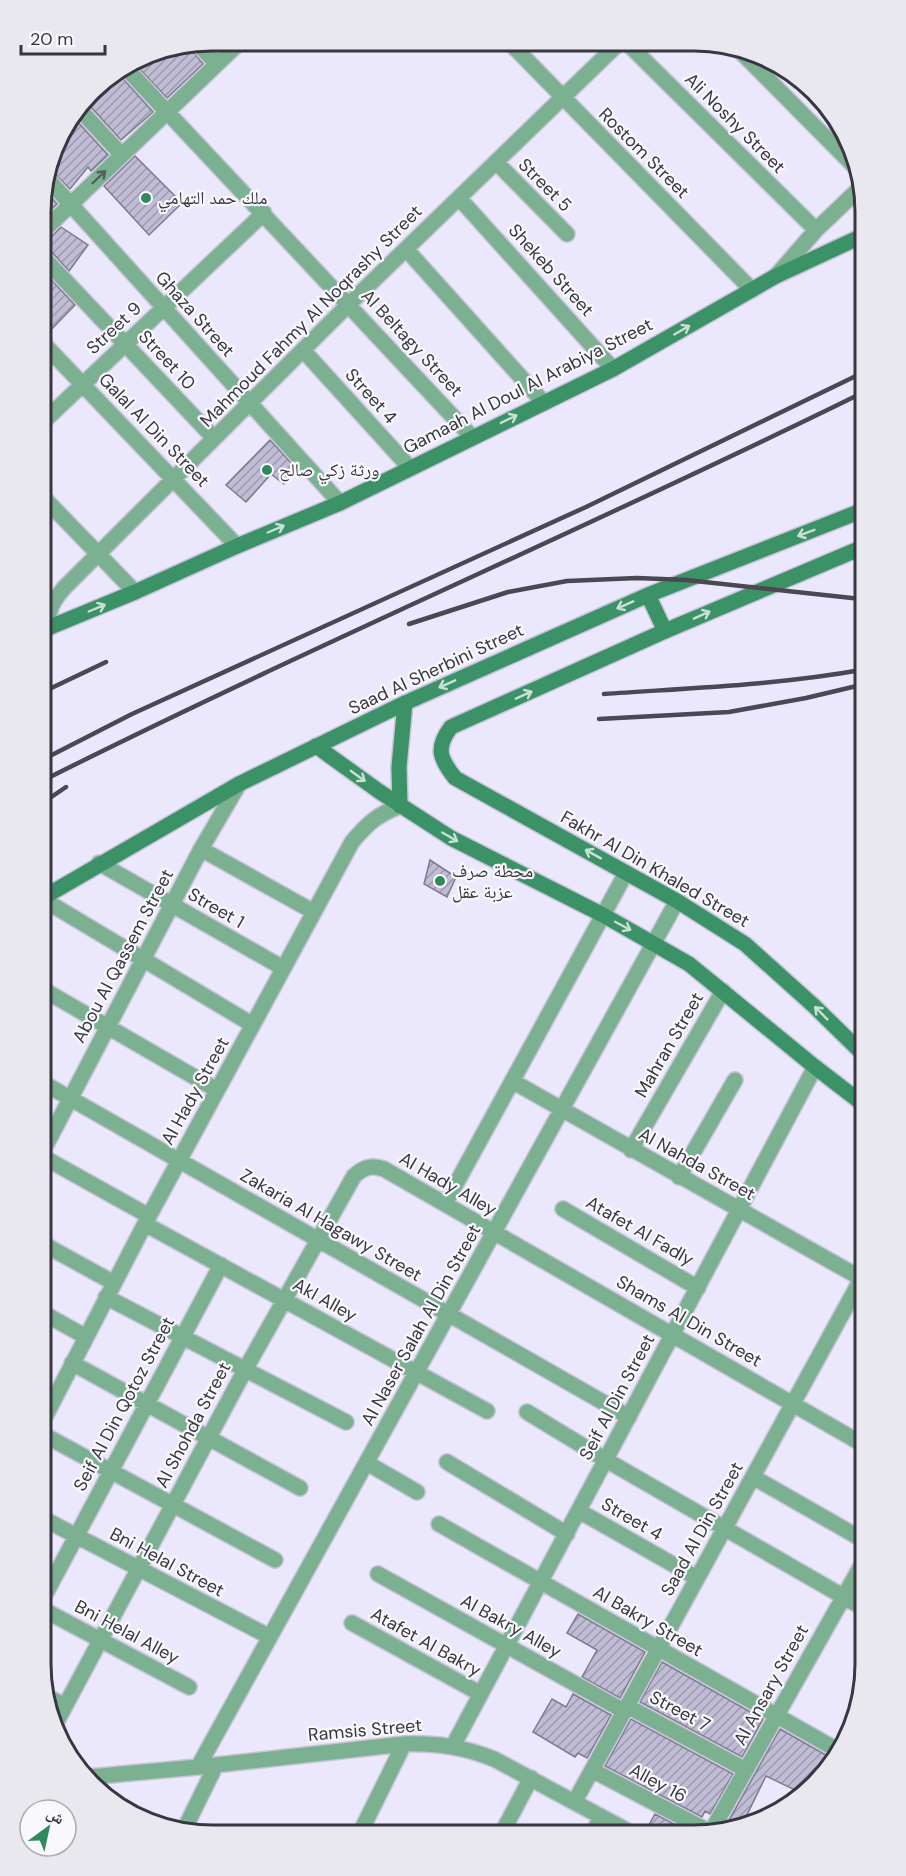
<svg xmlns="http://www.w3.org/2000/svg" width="906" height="1876" font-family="'DM Sans','Noto Naskh Arabic',sans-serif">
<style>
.building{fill:url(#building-hatch);stroke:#7c7990;stroke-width:1.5}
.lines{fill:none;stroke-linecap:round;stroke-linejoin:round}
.street-casing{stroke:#c7c4d7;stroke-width:18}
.secondary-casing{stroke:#c7c4d7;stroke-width:18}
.street{stroke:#7bb091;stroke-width:15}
.secondary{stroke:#3a9266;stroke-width:15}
.rail{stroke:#4a4853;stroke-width:4.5}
.oneway{stroke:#4f615c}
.oneway2{stroke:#c8ded7}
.poi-dot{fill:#318a5e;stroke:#f8f8fd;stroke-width:2}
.labels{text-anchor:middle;stroke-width:4.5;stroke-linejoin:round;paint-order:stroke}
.street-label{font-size:18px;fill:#383640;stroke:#f8f8fd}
.poi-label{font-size:18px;fill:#383640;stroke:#f8f8fd;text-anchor:start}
.rim{fill:none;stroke:#383640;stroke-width:3}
</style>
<defs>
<pattern id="building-hatch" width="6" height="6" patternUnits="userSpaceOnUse" patternTransform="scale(1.5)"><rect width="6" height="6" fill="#c0bcd5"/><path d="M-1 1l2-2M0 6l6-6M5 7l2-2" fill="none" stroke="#9d9aae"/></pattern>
</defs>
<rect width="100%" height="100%" fill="#ebe8fd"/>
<path class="building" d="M188,45L203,64L167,98L133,62L147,53Z
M117,72L153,112L121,140L90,106L94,102L89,96L99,83Z
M75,119L108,155L91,171L88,167L70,189L49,168L58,136Z
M135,156L182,203L149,235L104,186Z
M43,188L57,204L42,218V190Z
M61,227L88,245L69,271L49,249L42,247V242L49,239Z
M42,270L75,305L47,334L42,333Z
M270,440L295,467L284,484L271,474L246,502L226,485Z
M430,860L456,877L447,897L424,884Z
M578,1614L645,1652L620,1698L582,1677L597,1650L567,1633Z
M662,1662L763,1719L742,1757L640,1702Z
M573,1694L611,1715L587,1758L578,1753L575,1757L533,1732L552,1699L566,1707Z
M631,1719L733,1774L710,1814L705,1811L702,1817L605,1766Z
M780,1729L833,1759L823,1777L799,1792L766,1776L740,1829L728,1822Z
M655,1814L685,1830H646Z"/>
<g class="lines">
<g class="street-casing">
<path id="street" d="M509,42L752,290
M197,43L217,64
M627,43L816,230
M738,49L860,172
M125,67L472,437
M79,109L122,155
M496,162L567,234
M46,177L340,503
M459,198L613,369
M42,232L241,41
M406,249L544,403
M42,256L214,438
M776,276L816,230L860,188
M42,342L237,546
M303,350L410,468
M43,422L264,213
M43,497L135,592
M48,628C47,611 53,601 64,588L349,304L619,43
M201,849L314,912
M99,863L283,968
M44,900L253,1025
M44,990L217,1090
M512,1081L864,1280
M45,1084L629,1417
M45,1147L201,849L239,784
M631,1150L723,991
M45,1158L149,1216
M679,1177L735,1080
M445,1204L626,873
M563,1209L698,1288
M145,1224L487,1411
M45,1245L114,1283
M106,1297L346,1422
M45,1314L86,1337
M72,1363L300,1488
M527,1412L606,1460L865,1609
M46,1415L149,1216L352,842C368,823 377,815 400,806
M46,1436L275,1560
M447,1462L567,1534
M367,1463L417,1492
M753,1477L865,1541
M579,1511L697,1578
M46,1520L270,1637
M439,1524L839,1751
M378,1574L624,1711
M46,1593L221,1265
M46,1611L189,1687
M352,1623L481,1694
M46,1696L65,1706
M627,1706L746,1770
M56,1723L245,1370L354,1176C364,1167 371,1165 384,1169L864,1445
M453,1746L815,1067
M198,1767L677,901
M592,1770L706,1830
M89,1777L198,1767L404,1744C437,1743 464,1747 494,1759L626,1830
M575,1801L864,1274
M594,1830L602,1817
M712,1830L865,1559
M361,1831L404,1744
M503,1831L531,1778
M183,1832L216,1765"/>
</g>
<g class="secondary-casing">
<path id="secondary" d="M861,548L665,631L451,727C435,748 440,759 455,778L677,901L745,944L814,1006L863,1054
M648,595L665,631
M43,630L135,592L237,546L340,503L613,369L776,276L860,237
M316,746L380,792L451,838L603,915L689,964L815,1067L863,1104
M400,806L399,767L405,703
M44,897L239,784L405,703L648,595L861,511"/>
</g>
<use href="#street" class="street"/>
<use href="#secondary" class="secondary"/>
<path class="rail" d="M409,624L508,592L567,581L637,578L686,580L861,599
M43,692L106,662
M604,694C690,688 777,685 861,670
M599,719L729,712L806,698L861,685
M44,759L132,714L586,507L860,374
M44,780C313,645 590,527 860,394
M44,802L66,787"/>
</g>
<defs><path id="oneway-shaft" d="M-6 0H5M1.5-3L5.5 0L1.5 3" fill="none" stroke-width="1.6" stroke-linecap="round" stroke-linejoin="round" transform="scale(1.5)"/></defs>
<use class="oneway" href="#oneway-shaft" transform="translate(99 177) rotate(-44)"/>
<g class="oneway2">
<use href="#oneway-shaft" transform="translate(682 330) rotate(-30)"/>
<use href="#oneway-shaft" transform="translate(509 419) rotate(-26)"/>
<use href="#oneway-shaft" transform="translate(276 529) rotate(-23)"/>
<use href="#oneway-shaft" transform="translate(806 533) rotate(159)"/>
<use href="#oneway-shaft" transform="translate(625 605) rotate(156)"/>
<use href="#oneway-shaft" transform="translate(97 608) rotate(-23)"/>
<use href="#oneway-shaft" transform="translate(702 615) rotate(-24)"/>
<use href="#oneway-shaft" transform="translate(447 684) rotate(156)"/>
<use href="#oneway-shaft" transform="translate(524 695) rotate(-24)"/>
<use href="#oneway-shaft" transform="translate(358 776) rotate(36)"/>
<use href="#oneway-shaft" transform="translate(450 837) rotate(30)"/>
<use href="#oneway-shaft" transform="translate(593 854) rotate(-151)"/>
<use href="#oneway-shaft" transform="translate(623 926) rotate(28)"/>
<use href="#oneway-shaft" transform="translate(821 1013) rotate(-135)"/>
</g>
<g class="poi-dot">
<circle cx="146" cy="198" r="6"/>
<circle cx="267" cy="470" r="6"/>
<circle cx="440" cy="881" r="6"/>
</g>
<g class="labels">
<g class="street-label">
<text transform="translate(735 123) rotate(45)" y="6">Ali Noshy Street</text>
<text transform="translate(644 153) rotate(45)" y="6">Rostom Street</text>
<text transform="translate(545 185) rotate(45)" y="6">Street 5</text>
<text transform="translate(551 270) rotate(48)" y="6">Shekeb Street</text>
<text transform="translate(195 314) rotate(48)" y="6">Ghaza Street</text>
<text transform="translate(311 316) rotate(-45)" y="6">Mahmoud Fahmy Al Noqrashy Street</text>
<text transform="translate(114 328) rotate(-43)" y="6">Street 9</text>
<text transform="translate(412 343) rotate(47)" y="6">Al Beltagy Street</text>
<text transform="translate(167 360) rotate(47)" y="6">Street 10</text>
<text transform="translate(528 386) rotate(-27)" y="6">Gamaah Al Doul Al Arabiya Street</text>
<text transform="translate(371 396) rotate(48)" y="6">Street 4</text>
<text transform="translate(154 430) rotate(46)" y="6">Galal Al Din Street</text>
<text transform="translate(436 669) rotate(-25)" y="6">Saad Al Sherbini Street</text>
<text transform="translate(655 869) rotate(30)" y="6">Fakhr Al Din Khaled Street</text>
<text transform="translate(216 908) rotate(30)" y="6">Street 1</text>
<text transform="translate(123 956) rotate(-62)" y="6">Abou Al Qassem Street</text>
<text transform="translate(669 1045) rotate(-60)" y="6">Mahran Street</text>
<text transform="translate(195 1091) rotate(-61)" y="6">Al Hady Street</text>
<text transform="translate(697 1164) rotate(29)" y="6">Al Nahda Street</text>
<text transform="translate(448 1184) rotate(30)" y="6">Al Hady Alley</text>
<text transform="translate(331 1225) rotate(30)" y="6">Zakaria Al Hagawy Street</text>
<text transform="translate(640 1231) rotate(30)" y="6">Atafet Al Fadly</text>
<text transform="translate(325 1300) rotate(29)" y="6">Akl Alley</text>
<text transform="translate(689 1321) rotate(30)" y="6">Shams Al Din Street</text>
<text transform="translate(421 1325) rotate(-61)" y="6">Al Naser Salah Al Din Street</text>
<text transform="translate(617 1397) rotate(-62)" y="6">Seif Al Din Street</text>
<text transform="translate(124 1404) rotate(-62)" y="6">Seif Al Din Qotoz Street</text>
<text transform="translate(193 1425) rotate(-62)" y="6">Al Shohda Street</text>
<text transform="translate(632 1519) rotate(30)" y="6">Street 4</text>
<text transform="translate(702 1529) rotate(-61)" y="6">Saad Al Din Street</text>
<text transform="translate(167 1562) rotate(28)" y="6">Bni Helal Street</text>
<text transform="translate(648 1621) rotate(30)" y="6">Al Bakry Street</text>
<text transform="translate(511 1626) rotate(29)" y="6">Al Bakry Alley</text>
<text transform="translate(127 1632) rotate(28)" y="6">Bni Helal Alley</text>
<text transform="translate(426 1642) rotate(29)" y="6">Atafet Al Bakry</text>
<text transform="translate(771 1685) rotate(-61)" y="6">Al Ansary Street</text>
<text transform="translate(680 1711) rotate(28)" y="6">Street 7</text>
<text transform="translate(365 1730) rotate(-5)" y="6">Ramsis Street</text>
<text transform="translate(658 1783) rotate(28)" y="6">Alley 16</text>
</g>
<g class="poi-label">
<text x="158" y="204">ملك حمد التهامي</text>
<text x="279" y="476">ورثة زكي صالح</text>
<text x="452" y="877">محطة صرف<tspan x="452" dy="21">عزبة عقل</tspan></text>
</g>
</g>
<path d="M0 0H906V1876H0ZM212 51H694A161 161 0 0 1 855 212V1664A161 161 0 0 1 694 1825H212A161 161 0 0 1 51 1664V212A161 161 0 0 1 212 51Z" fill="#e9e8ee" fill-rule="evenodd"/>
<path class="rim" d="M212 51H694A161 161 0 0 1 855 212V1664A161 161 0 0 1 694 1825H212A161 161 0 0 1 51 1664V212A161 161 0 0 1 212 51Z"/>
<g transform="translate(48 1828) rotate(33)"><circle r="28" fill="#f8f8fd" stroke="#abaab1" stroke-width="1.5"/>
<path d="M0-4.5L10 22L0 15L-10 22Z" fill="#318a5e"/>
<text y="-9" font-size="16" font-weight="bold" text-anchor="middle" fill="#383640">ش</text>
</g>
<path d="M21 45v9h84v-9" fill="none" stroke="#383640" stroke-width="3"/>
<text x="30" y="45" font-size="18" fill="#383640" stroke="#f8f8fd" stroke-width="4.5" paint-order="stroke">20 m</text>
</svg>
